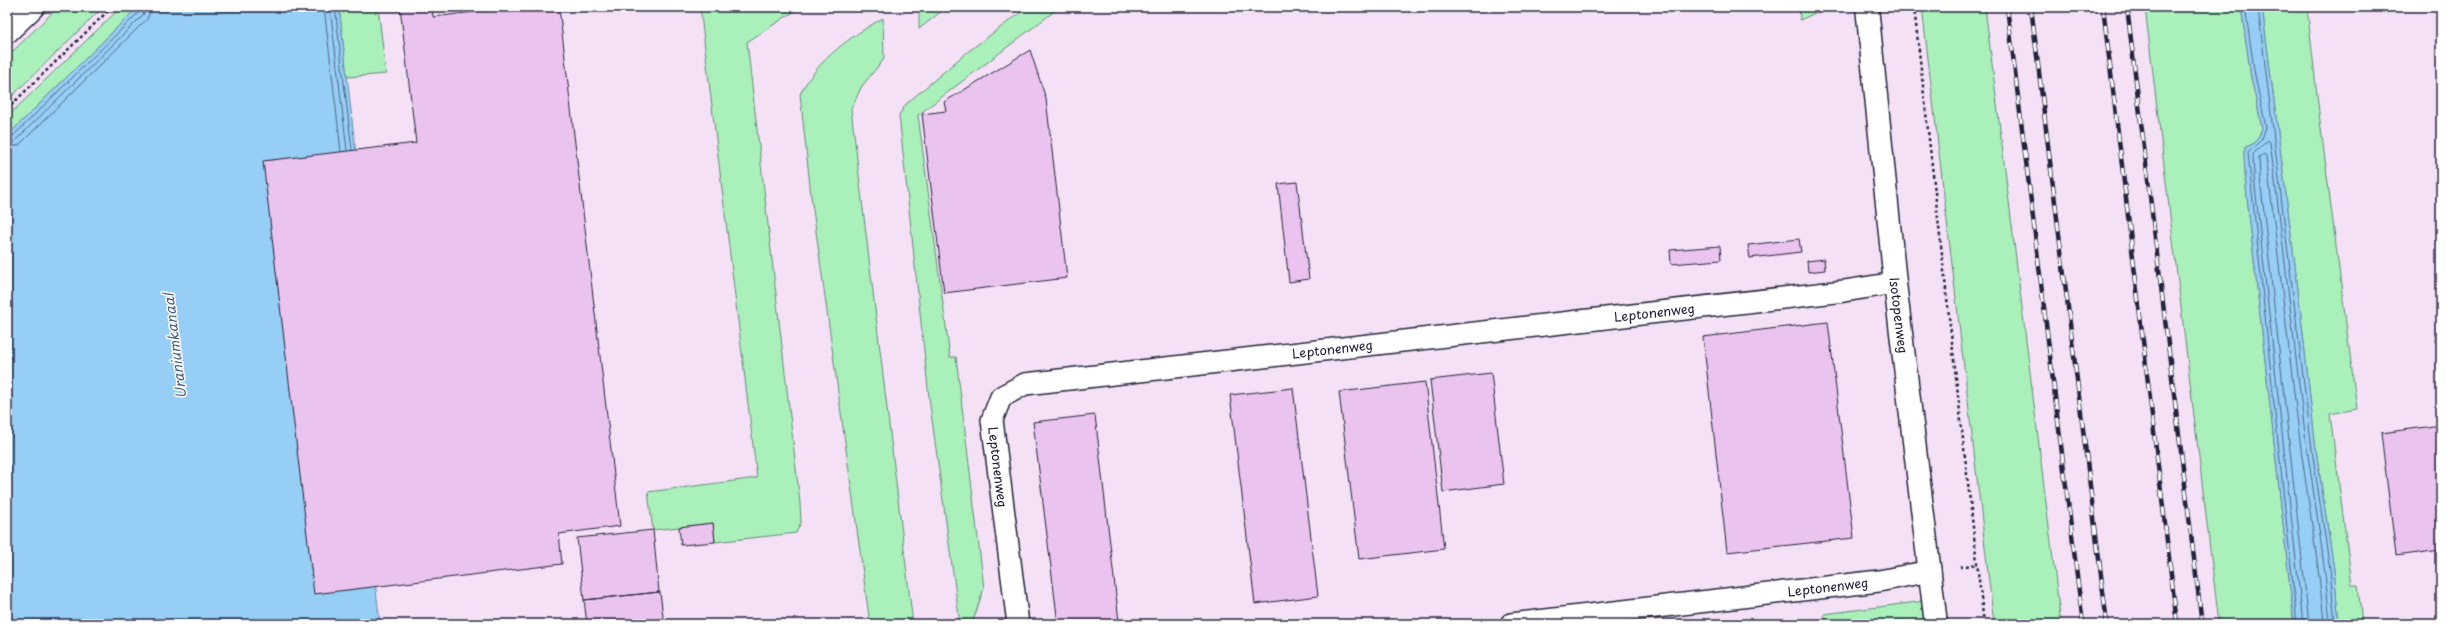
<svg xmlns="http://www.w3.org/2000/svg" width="2448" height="631" font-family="'Playpen Sans',sans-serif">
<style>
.built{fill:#f4e1f6}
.green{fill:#aaf0bb;stroke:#66897b}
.water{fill:#96cef5;stroke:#6889ab}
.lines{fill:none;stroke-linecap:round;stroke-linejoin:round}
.shore{stroke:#506785;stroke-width:1}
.building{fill:#eac4ee;stroke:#22223b}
.lane-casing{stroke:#22223b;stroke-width:24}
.street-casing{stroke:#22223b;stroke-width:25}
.path{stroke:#22223b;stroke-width:2.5;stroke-dasharray:3 3;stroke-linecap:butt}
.lane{stroke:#fff;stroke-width:21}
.street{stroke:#fff;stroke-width:22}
.rail-casing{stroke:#22223b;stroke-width:4.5}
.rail{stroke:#fff;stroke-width:3;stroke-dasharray:9;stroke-linecap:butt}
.labels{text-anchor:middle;stroke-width:3;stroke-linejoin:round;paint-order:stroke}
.street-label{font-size:13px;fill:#22223b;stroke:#fff}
.water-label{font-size:14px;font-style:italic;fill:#4b5e7c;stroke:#fff}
</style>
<rect width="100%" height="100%" fill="#f9edfa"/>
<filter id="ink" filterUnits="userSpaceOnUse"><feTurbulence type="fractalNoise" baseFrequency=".025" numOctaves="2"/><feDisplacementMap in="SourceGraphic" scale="8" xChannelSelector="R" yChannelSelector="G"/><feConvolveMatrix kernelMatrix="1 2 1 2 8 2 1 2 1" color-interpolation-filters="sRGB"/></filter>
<g filter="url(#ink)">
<path class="built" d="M7,7H138L7,136Z
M339,7H2441V624H380L350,368L379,354Z"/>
<path class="green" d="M58,7H103L7,101V57Z
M121,7H138L7,136V117Z
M339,7H378L386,74L347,77Z
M700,7H801L747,42L800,503L801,522L796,533L715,542L713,523L653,530L648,492L757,478Z
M919,7H947L919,29Z
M1028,7H1060L918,115L950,357H956L984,588L972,624H960L929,398L899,115L906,104L966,53Z
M1799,7H1828L1800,20Z
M1922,7H1985L2061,624H1994Z
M2145,7H2241L2251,77L2262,128L2259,137L2253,144L2246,147L2244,152L2245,178L2294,624H2219Z
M2262,7H2307L2320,121L2357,409L2330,414L2352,585H2358L2362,624H2339L2334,570L2316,450L2297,281Z
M883,18L884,59L862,86L851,109L913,624H870L811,195L800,94C818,59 850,37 883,18Z
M1925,601L1928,624H1825L1824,614Z"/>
<path class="water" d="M138,7H339L379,354L350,368L380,624H7V136Z
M2241,7H2262L2297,281L2316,450L2334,570L2339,624H2294L2245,178L2244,152L2246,147L2253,144L2259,137L2262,128L2251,77Z"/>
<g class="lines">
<path class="shore" d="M324,7L341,151
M330,7L347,150
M335,7L352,150
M2245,7L2255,76L2266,127L2262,139L2248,153L2297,624
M2258,7L2312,450L2330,570L2335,624
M7,138L12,137L139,12L141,7
M7,143L15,141L143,15L146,7
M7,149L19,145L147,19L152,7
M2303,624L2254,177L2253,154L2268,140L2270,142C2283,239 2293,337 2305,434C2314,498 2325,560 2330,624
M2309,624L2260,177L2259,158L2264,154L2266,156C2278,251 2288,346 2300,441C2308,502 2319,563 2324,624"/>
</g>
<path class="building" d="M400,7H432L433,17L514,7H559L620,526L559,534L562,564L314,594L263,161L416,143Z
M1030,50L1046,99L1067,278L944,293L922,114L946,111L944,102Z
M1297,182L1309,279L1289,282L1278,184Z
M1799,239L1801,252L1750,258L1748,245Z
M1720,246L1721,260L1671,264L1670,250Z
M1824,259L1825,270L1808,272L1807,261Z
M1828,322L1854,538L1727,552L1703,337Z
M1491,373L1504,484L1443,492L1430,380Z
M1425,382L1444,549L1359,559L1339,392Z
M1293,388L1318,596L1255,604L1230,395Z
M1095,415L1119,621L1058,624L1033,422Z
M2441,425V550L2396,556L2381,433Z
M713,523L715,542L681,545L679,527Z
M653,530L659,592L584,600L577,538Z
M660,592L664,624H587L584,600Z"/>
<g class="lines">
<g class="lane-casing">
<g id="lane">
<path id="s1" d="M1018,624L992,420L1001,397L1025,384L1844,291L1895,283"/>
<path id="s2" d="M1511,624L1879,581L1930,571"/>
</g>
</g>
<g class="street-casing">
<g id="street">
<path id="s3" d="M1867,7L1895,283L1936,624"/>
<path d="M7,32L33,7"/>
</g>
</g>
<path class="path" d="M1914,7L1984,624
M7,109L112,7
M1960,567L1977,564"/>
<use href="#lane" class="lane"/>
<use href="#street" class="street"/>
<g class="rail-casing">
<path id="rail" d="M2007,7L2083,624
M2031,7L2107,624
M2103,7L2177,624
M2127,7L2202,624"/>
</g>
<use href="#rail" class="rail"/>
</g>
</g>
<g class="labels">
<g class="street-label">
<text dy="5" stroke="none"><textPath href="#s1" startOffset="891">Leptonenweg</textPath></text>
<text dy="5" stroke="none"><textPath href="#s3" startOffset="310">Isotopenweg</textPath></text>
<text dy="5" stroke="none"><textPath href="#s1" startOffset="567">Leptonenweg</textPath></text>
<text transform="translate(998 467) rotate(83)" y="5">Leptonenweg</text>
<text dy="5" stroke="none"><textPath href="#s2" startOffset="319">Leptonenweg</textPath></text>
</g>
<g class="water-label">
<text transform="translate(175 346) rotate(-97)" y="5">Uraniumkanaal</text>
</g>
</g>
<rect width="2448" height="631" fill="none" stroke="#fff" stroke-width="24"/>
<rect x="12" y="12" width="2424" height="607" fill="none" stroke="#22223b" stroke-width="1.5" filter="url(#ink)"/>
</svg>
